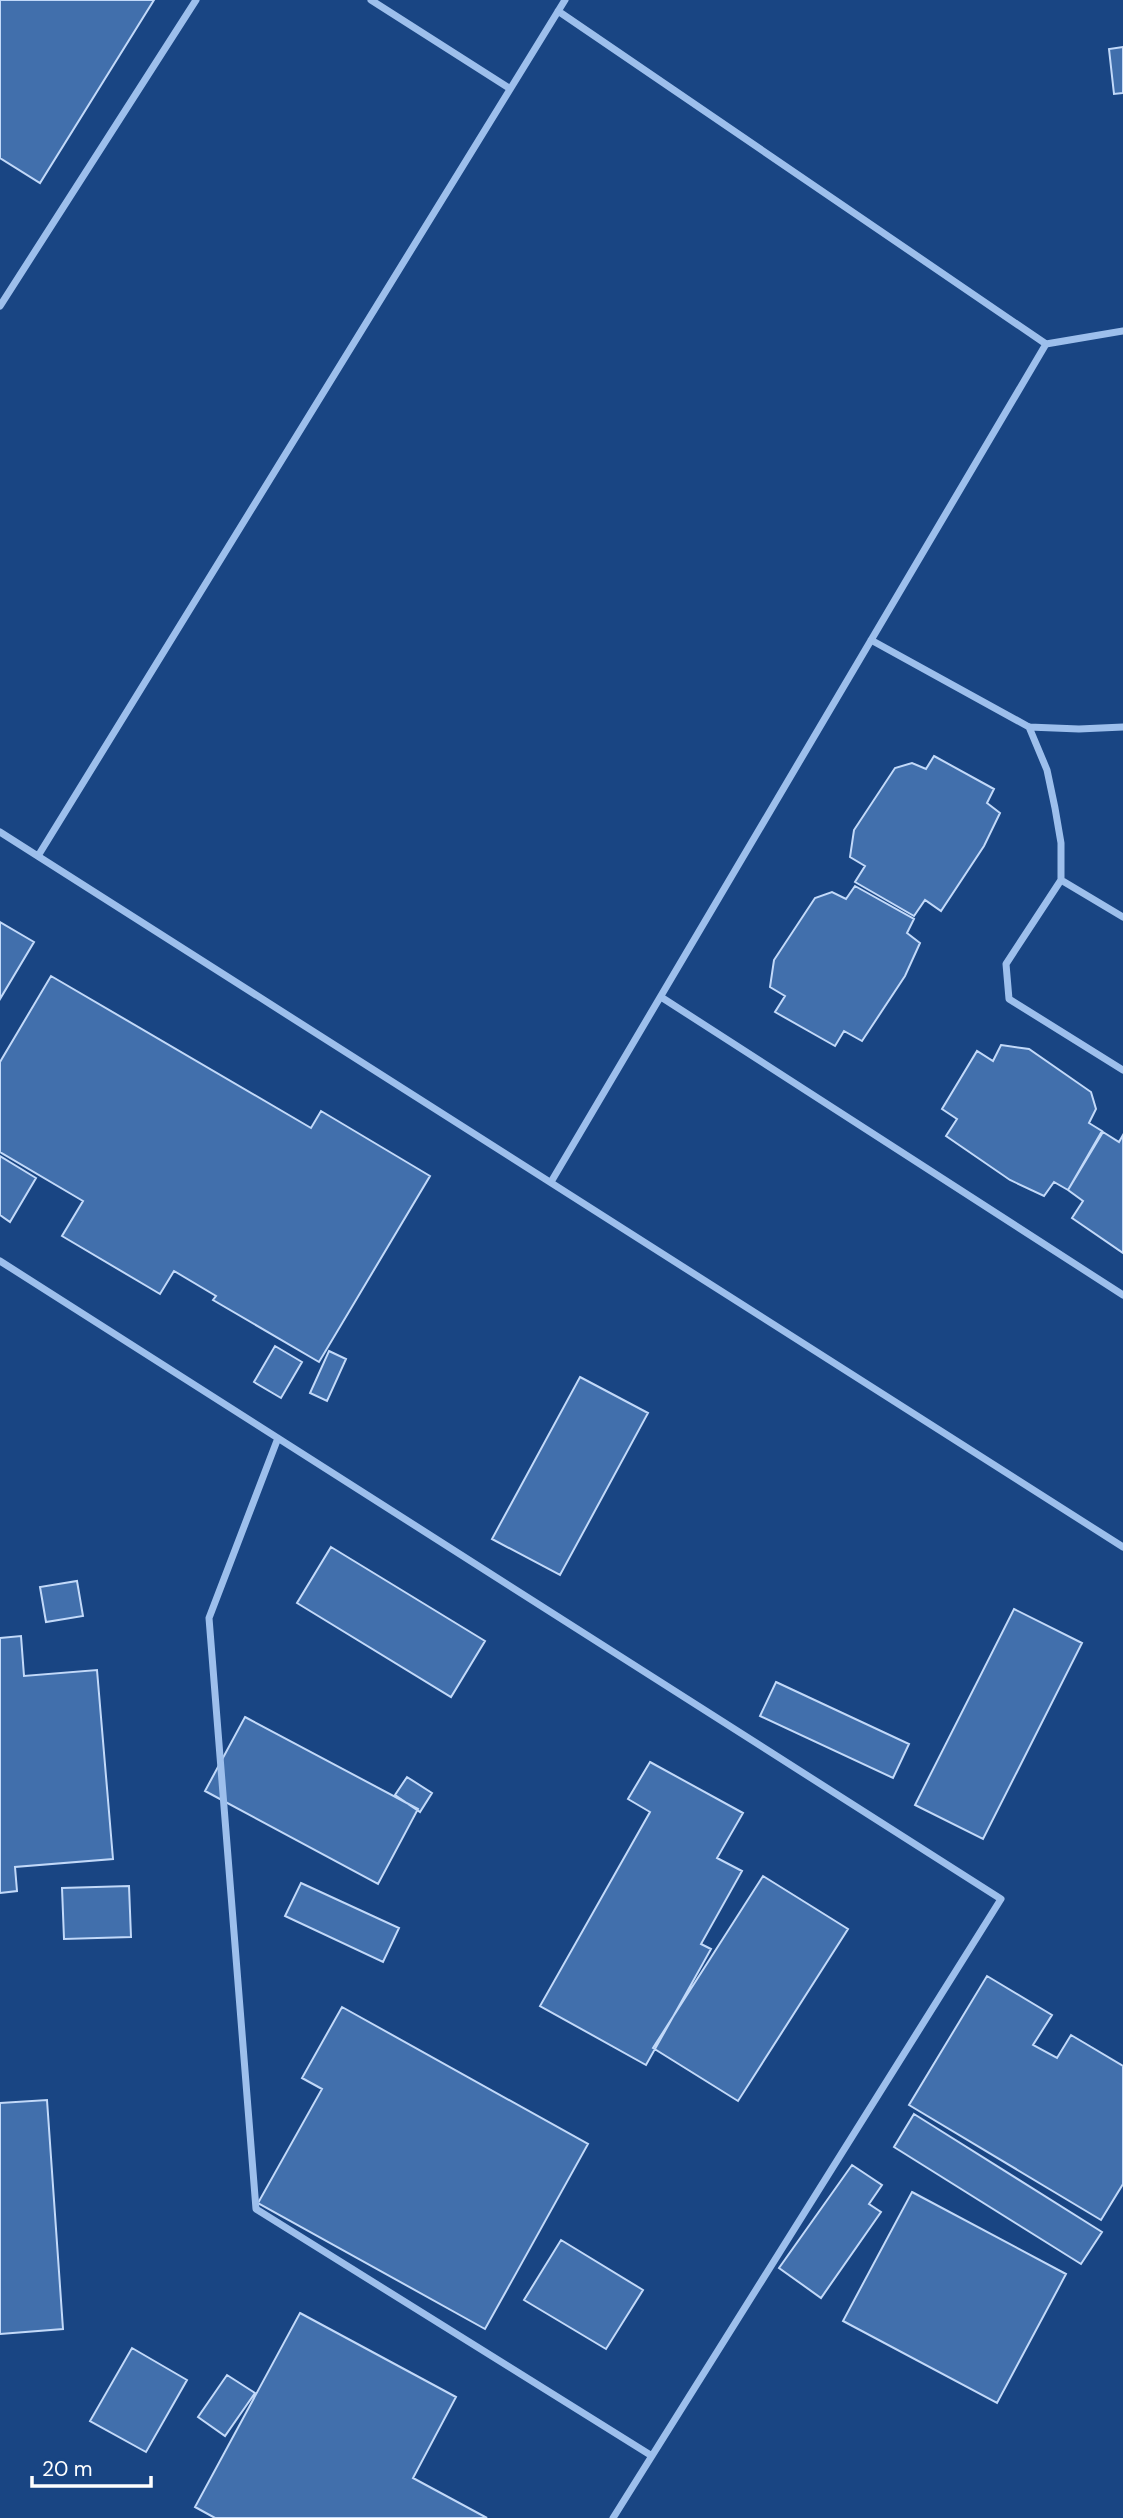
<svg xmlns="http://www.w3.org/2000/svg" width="1123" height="2518" font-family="'DM Sans',sans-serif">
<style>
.building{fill:#416fac;stroke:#c2d9f9;stroke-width:2}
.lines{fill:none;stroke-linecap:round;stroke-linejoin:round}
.street{stroke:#9dbfec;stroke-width:7}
</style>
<rect width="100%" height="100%" fill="#194583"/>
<path class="building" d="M0,0H154L40,183L0,158Z
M1123,47V93L1114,94L1109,49Z
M934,756L994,789L987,803L1000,813L984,846L941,911L925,900L914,916L855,882L865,866L850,857L854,830L895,768L912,763L926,769Z
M855,886L914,919L907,933L920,943L905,976L862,1041L844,1031L835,1046L775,1012L785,996L770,987L774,960L815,898L832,892L846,899Z
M0,922L34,942L0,999Z
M51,976L311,1128L321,1111L430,1176L319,1362L213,1300L216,1296L174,1271L160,1294L62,1236L83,1201L0,1152V1062Z
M1001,1045L1029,1049L1091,1092L1096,1109L1089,1123L1102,1131L1068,1190L1054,1182L1044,1196L1010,1180L946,1136L957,1119L942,1109L977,1051L993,1061Z
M1103,1132L1119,1142L1123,1135V1253L1072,1218L1083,1201L1068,1190Z
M0,1156L36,1178L10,1222L0,1215Z
M275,1346L302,1362L281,1398L254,1382Z
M329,1351L346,1359L327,1401L310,1393Z
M580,1377L648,1413L560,1575L492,1539Z
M331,1547L485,1641L451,1697L297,1603Z
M77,1581L83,1616L46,1622L40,1587Z
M1014,1609L1082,1643L983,1839L915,1805Z
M21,1636L24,1676L97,1670L113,1859L15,1867L17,1891L0,1893V1638Z
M776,1682L909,1744L893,1778L760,1716Z
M245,1717L418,1809L378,1884L205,1791Z
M650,1762L743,1813L717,1858L742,1871L701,1944L711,1949L646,2065L540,2006L650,1812L628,1799Z
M407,1777L432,1793L420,1812L395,1795Z
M763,1876L848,1929L738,2101L653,2048Z
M301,1883L399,1928L383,1962L285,1916Z
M129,1886L131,1937L64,1939L62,1888Z
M987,1976L1052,2015L1033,2045L1057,2058L1071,2035L1123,2066V2184L1101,2220L909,2105Z
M342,2007L588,2144L485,2329L258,2203L322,2089L302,2078Z
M47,2100L63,2329L0,2334V2103Z
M914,2114L1102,2232L1081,2264L894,2147Z
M852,2165L882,2185L869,2204L881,2212L821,2298L779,2268Z
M912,2192L1066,2274L997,2403L843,2321Z
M561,2240L643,2290L606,2349L524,2300Z
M300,2313L456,2397L413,2478L487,2518H215L195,2507Z
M132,2348L187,2380L146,2452L90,2421Z
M227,2375L255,2393L225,2436L198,2417Z"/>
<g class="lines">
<path class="street" d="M371,0L509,88
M558,11L1046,344
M0,306L196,0
M871,640L1029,727L1079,729L1123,727
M1029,727L1047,770L1055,808L1061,843V880L1006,964L1009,999L1123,1070
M0,832L1123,1547
M38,856L565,0
M1061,880L1123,917
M661,997L1123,1295
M551,1182L1046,344L1123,331
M0,1261L1001,1899L613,2518
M278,1438L209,1618L256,2209L652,2456"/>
</g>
<path d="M32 2476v10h119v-10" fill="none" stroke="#ffffff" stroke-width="3.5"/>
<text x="42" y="2476" font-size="21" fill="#ffffff" stroke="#194583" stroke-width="5" paint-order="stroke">20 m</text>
</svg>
